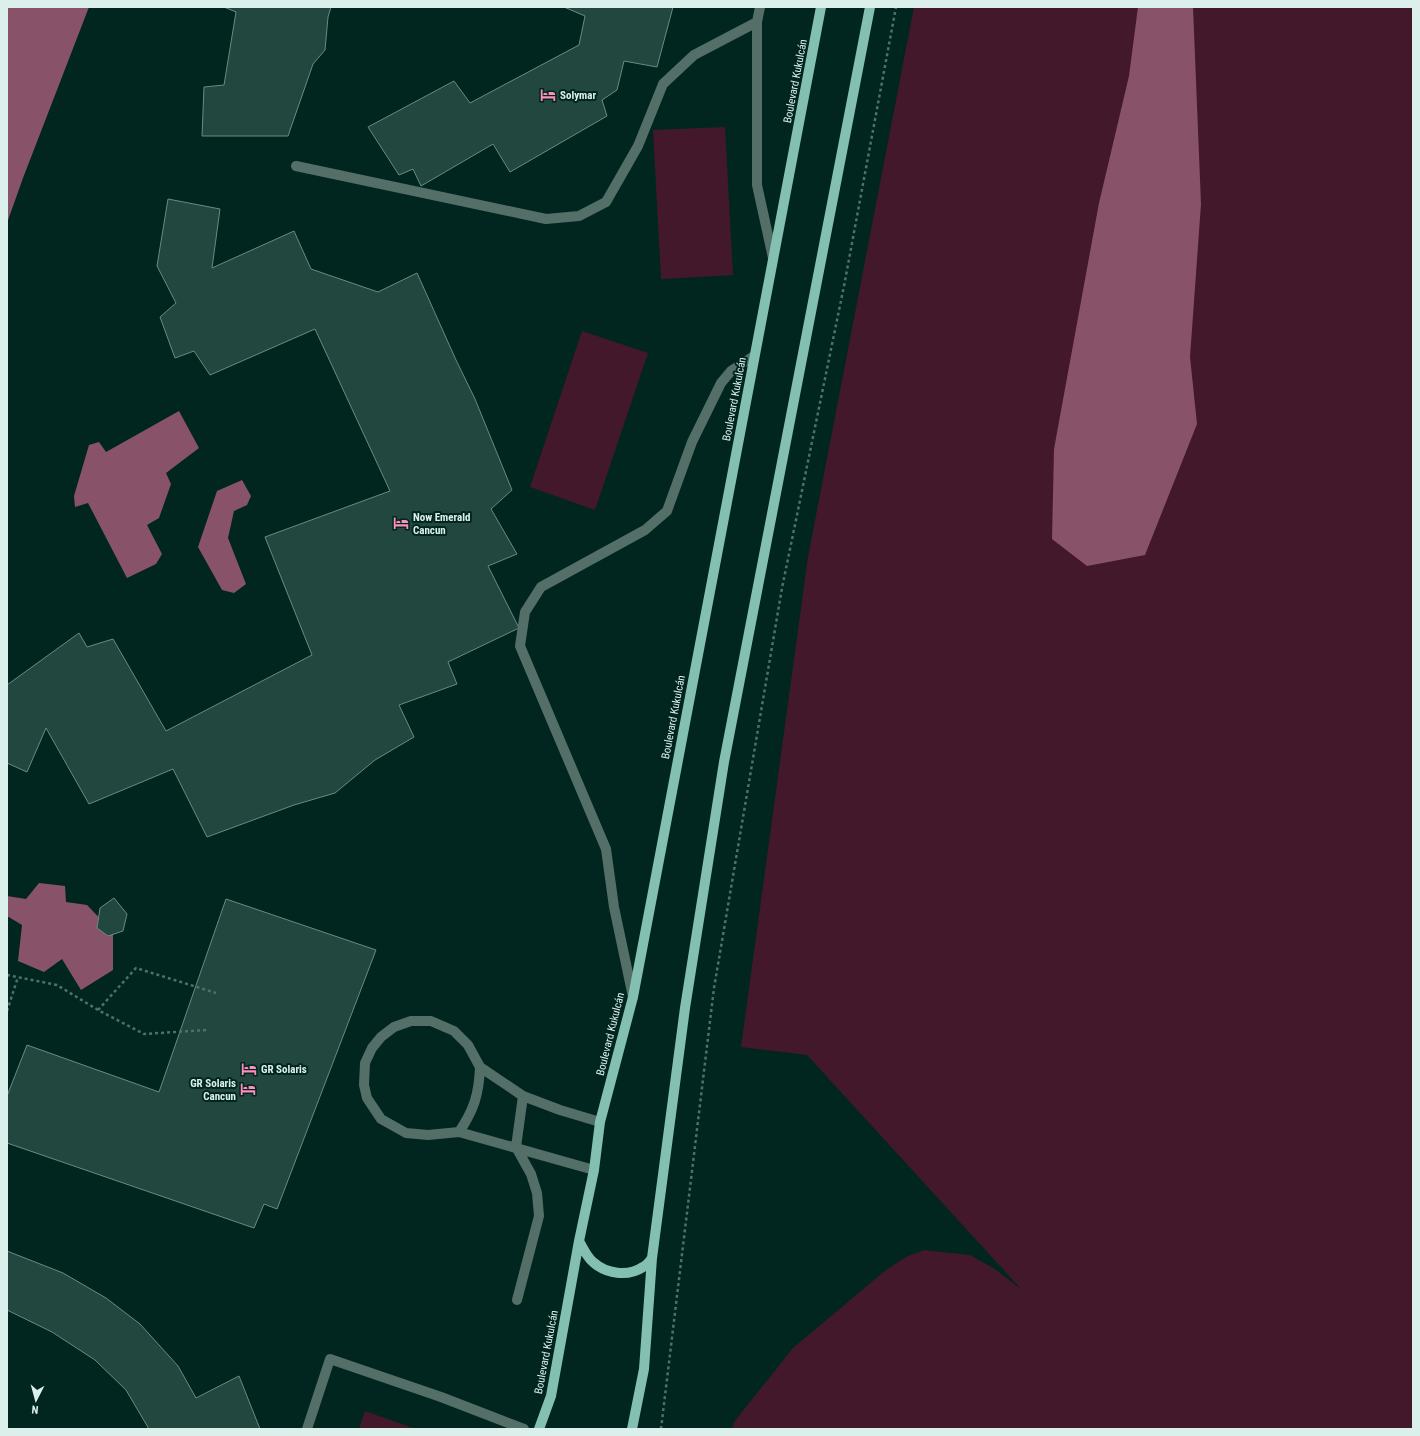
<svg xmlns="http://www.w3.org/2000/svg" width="1420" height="1436" font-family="'Roboto Condensed',sans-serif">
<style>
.green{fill:#43182b}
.water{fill:#885368}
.building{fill:#22473f;stroke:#668c83}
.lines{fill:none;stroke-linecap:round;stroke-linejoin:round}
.path{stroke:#507069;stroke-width:2.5;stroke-dasharray:3 3;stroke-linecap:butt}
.minor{stroke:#536f68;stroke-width:10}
.major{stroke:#84c0b2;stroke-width:10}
.labels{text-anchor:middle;stroke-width:4;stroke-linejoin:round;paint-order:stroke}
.street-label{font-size:11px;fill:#dbf0ea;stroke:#00261f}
.poi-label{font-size:11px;font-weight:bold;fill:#dbf0ea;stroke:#00261f;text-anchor:start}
</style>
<rect width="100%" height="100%" fill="#00261f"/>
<path class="green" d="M914,7H1413V1429H732L734,1422L793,1348L886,1270L906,1257L924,1250L970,1255L995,1269L1022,1290L807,1055L741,1047L808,557Z
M725,127L733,275L661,279L653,130Z
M582,331L648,353L595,510L530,487Z
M365,1411L416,1429H359Z"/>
<path class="water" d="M7,7H89L23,178L7,223Z
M1138,7H1193L1201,204L1190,357L1197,424L1145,555L1087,566L1052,539L1054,449L1099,203L1129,76Z
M179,411L199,448L166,473L171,484L159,518L147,525L162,554L156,564L127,578L88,503L75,507L74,496L89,445L99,442L106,452Z
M242,480L251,496L247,505L234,511L228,538L246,584L234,593L222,590L198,547L217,491Z
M39,883L65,886L66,902L87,905L113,932V970L81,990L62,959L44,972L18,961L22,925L7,916V896L26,899Z"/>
<path class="building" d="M224,7H331L328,17L325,50L313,64L288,136H202L204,87L224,85L236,12Z
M564,7H673L657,67L624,61L617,90L602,100L607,116L510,172L493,144L421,186L413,169L399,175L368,127L454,81L470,103L579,45L585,16Z
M168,199L220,209L212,268L294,231L311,269L378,292L417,273L456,360L475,399L512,490L491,509L517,554L488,566L519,628L448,662L457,684L399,705L414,737L375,760L335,793L294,805L207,837L173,769L89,804L46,728L27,772L7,763V685L79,633L87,647L113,639L166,731L312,655L265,537L390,491L315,329L210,375L194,351L175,358L160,317L176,303L157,266Z
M114,898L127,914L123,931L108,936L97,928L100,908Z
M226,899L376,950L277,1209L264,1204L254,1228L7,1143V1096L27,1045L159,1092Z
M7,1251L63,1273L106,1298L140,1324L178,1366L196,1398L239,1376L260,1429H149L126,1390L95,1360L52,1332L7,1310Z"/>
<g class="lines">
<path class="path" d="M7,975L57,985L98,1010L144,1034L206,1030
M98,1010L136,968L216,993
M7,1011L18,977
M661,1429L714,988L782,588L844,286L896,7"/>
<path class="minor" d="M760,7L757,22V185L773,258
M296,166L546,219L579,216L606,202L638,146L663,84L694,55L757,22
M633,997L614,907L606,849L520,646L525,612L541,587L645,530L667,511L692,442L721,383L731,371L754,356
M459,1132C474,1110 479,1094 480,1067
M594,1170L459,1132L428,1135L406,1133L381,1119L367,1098L364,1085L365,1063L372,1048L381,1037L394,1027L411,1021H431L454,1031L468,1045L480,1067L523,1096L560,1110L600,1122
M517,1300L539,1216L537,1193L531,1174L516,1147L523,1096
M307,1429L330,1359L441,1397L524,1429"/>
<path class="major" d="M579,1241C583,1248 587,1257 593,1262C606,1274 628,1277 643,1267C647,1265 650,1261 652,1258
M539,1429L551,1396L579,1241L594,1170L600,1122L633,997L821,7
M632,1429L644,1369L652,1258L685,1008L724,762L870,7"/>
</g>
<defs>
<g id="hotel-bare" transform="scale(1.2)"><path d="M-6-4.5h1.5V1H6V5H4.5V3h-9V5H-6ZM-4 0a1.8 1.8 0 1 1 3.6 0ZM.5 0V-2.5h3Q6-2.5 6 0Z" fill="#fe8ebc" stroke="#00261f" stroke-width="2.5" paint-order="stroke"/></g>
</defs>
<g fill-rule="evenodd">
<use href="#hotel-bare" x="548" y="95"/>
<use href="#hotel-bare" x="401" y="523"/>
<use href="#hotel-bare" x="249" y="1069"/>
<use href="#hotel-bare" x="248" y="1089"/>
</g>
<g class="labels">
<g class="street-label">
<text transform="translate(795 81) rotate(-79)" y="4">Boulevard Kukulcán</text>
<text transform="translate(734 399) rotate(-79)" y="4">Boulevard Kukulcán</text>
<text transform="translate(673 717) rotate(-79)" y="4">Boulevard Kukulcán</text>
<text transform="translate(610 1034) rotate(-76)" y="4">Boulevard Kukulcán</text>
<text transform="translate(546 1352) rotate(-79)" y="4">Boulevard Kukulcán</text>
</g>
<g class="poi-label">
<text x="560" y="99">Solymar</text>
<text x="413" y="521">Now Emerald<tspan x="413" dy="13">Cancun</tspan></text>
<text x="261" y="1073">GR Solaris</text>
<text x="236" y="1087" text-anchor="end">GR Solaris<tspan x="236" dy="13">Cancun</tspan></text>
</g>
</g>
<rect width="1420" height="1436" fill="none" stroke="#dbf0ea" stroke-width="16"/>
<g transform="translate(36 1400) rotate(186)" stroke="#00261f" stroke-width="3" paint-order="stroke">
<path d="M0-3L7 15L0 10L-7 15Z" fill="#dbf0ea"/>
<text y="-6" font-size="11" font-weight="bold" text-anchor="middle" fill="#dbf0ea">N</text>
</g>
</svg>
